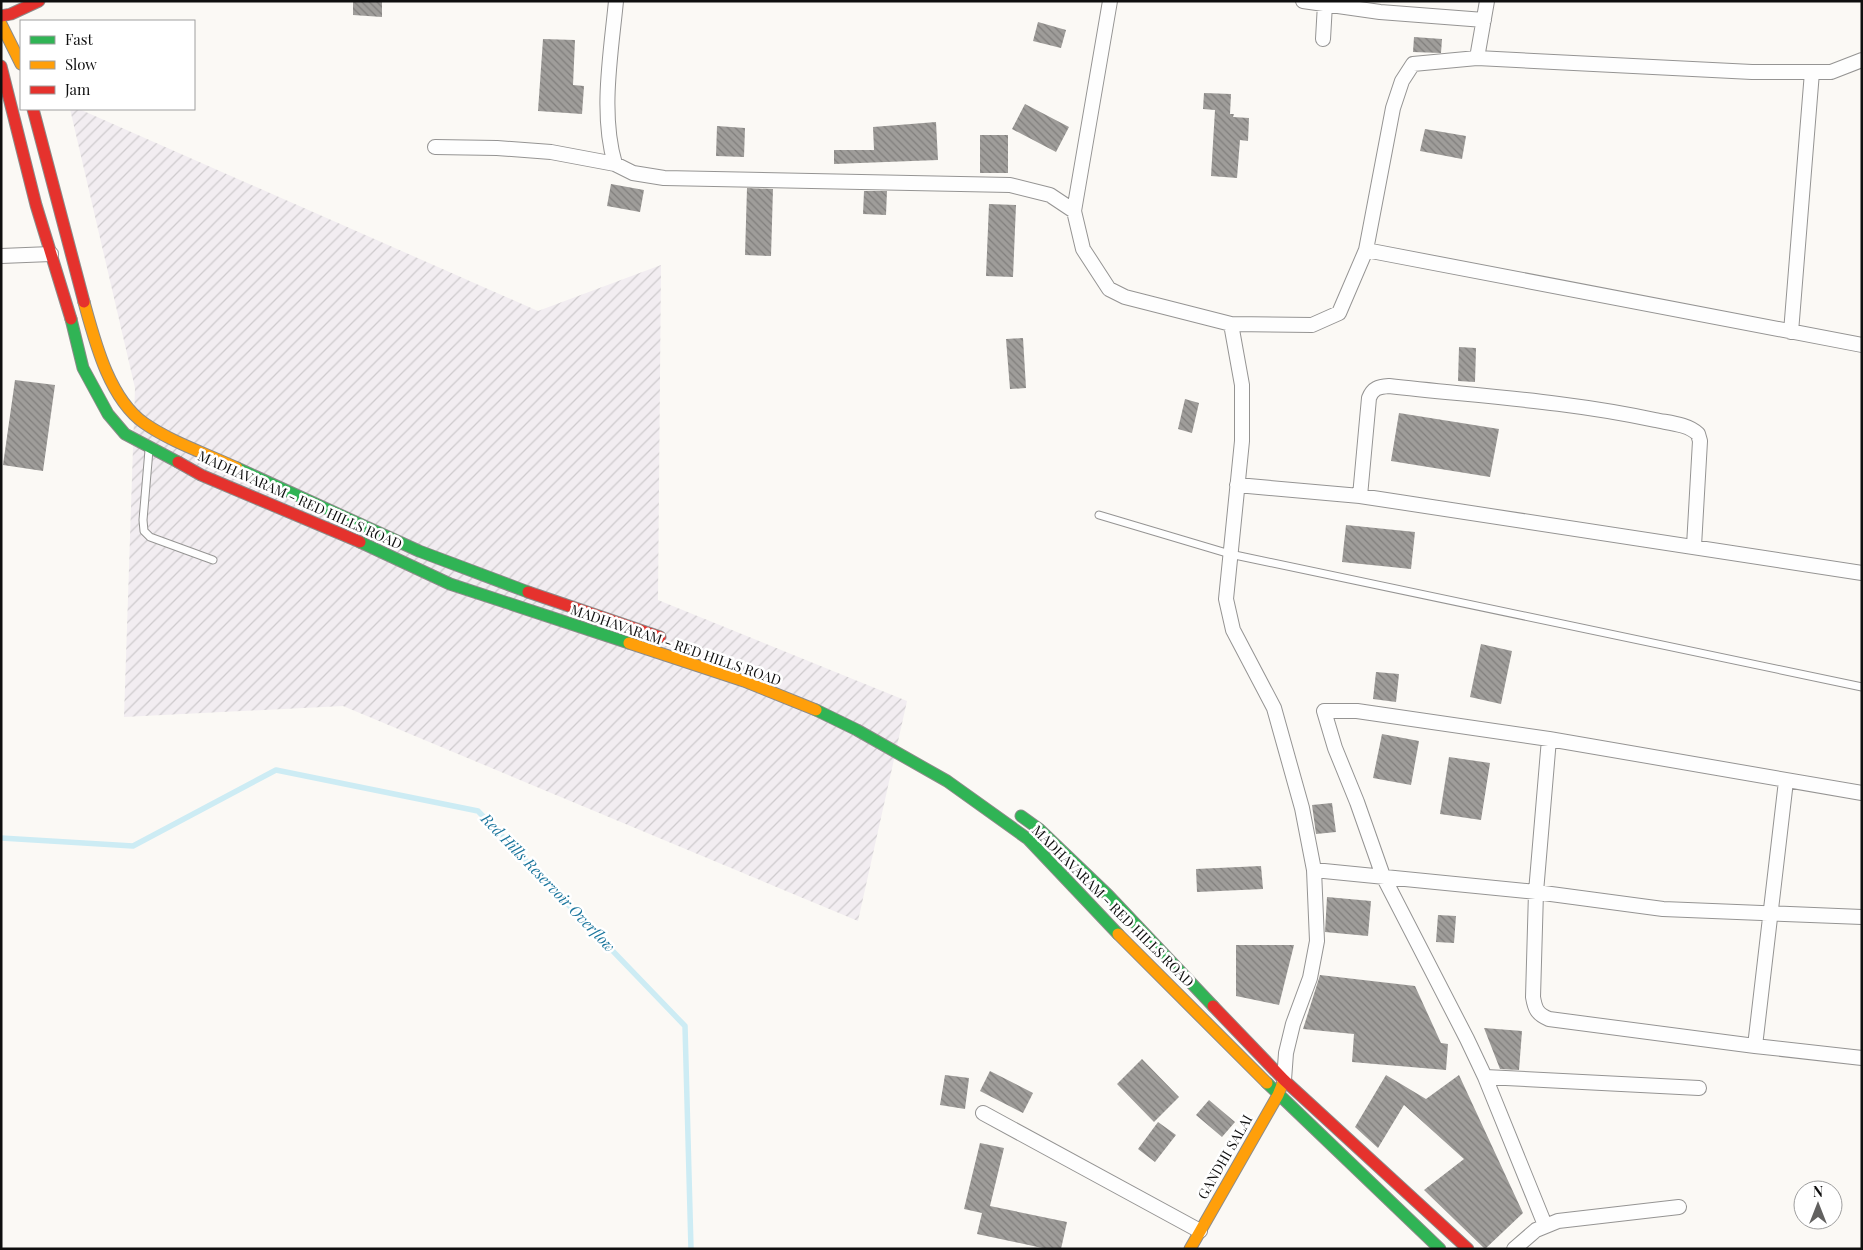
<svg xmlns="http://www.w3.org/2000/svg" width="1863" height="1250" font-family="'Playfair Display',serif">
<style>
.industrial{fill:url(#industrial-furrows)}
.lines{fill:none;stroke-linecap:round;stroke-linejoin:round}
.stream{stroke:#cdecf4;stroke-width:5.5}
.building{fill:url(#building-back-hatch)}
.lane-casing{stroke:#959493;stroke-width:9}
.street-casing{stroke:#959493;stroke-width:16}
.fast-casing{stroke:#8c8b89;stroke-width:13}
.slow-casing{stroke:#8c8b89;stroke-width:13}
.jam-casing{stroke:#8c8b89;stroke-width:13}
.lane{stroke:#fefefe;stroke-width:7}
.street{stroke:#fefefe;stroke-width:14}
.fast{stroke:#30b455;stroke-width:11}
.slow{stroke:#ff9f0a;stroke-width:11}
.jam{stroke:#e5322d;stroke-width:11}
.labels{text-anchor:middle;stroke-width:5;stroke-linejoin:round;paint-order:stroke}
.street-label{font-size:14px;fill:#0f0f0f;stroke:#fff}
.water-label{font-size:15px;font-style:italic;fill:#1c769d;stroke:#fff}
</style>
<defs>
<pattern id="industrial-furrows" width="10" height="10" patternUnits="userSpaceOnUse" patternTransform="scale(1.25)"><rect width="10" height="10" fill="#f2edf1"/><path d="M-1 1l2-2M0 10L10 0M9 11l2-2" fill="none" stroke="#cecacd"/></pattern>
<pattern id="building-back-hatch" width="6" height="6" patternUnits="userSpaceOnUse" patternTransform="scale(1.25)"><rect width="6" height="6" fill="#9f9d9a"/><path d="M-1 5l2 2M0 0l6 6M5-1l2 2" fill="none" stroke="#807e7c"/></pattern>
</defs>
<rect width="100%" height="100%" fill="#fbf9f5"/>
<path class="industrial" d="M70,109H79L538,311L661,265L658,600L907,701L858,921L343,706L124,717L135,388Z"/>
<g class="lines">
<path class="stream" d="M1,838L133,846L276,770L478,811L685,1026L691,1249"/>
</g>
<path class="building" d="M353,1H382V17L353,15Z
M1038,22L1066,30L1061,48L1033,41Z
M1414,37L1442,39L1441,53L1413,52Z
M543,39L575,40L573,85L584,86L582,114L538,111Z
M1204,93L1231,94L1230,114H1234L1233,117L1249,118L1248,141L1240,140L1237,178L1211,176L1215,110L1203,109Z
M1025,104L1069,127L1056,152L1012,129Z
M936,122L938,160L834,164V150H874L873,127Z
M717,126L745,128L744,157L716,156Z
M1425,129L1466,136L1462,159L1420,151Z
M980,135H1008V173H980Z
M611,184L644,190L640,212L607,206Z
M747,188L773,189L771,256L745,255Z
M864,191H887L886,215L863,214Z
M989,204L1016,205L1013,277L986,276Z
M1023,338L1026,388L1010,389L1006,339Z
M1459,347L1476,348L1475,382L1458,381Z
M15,380L55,385L43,471L3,465Z
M1185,399L1199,403L1192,433L1178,429Z
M1399,413L1499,429L1490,477L1391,461Z
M1346,525L1415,532L1411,569L1342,562Z
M1481,644L1512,651L1501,704L1470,697Z
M1376,672L1399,674L1396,702L1373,699Z
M1382,734L1419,741L1411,785L1373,778Z
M1449,757L1490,763L1481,820L1440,814Z
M1332,803L1336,832L1316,834L1312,805Z
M1261,866L1263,889L1197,892L1196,869Z
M1327,897L1371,901L1368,936L1325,932Z
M1438,915L1456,916L1454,943L1436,942Z
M1236,945H1294L1279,1005L1236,996Z
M1320,975L1415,986L1441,1043L1448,1044L1446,1070L1352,1062L1354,1034L1303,1029Z
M1484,1028L1522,1031L1519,1070L1500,1069Z
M1142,1059L1179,1097L1154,1122L1117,1084Z
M990,1071L1033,1093L1023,1113L980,1091Z
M945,1075L969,1078L965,1109L940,1105Z
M1386,1075L1426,1099L1459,1075L1523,1213L1485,1249L1424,1190L1464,1159L1404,1105L1378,1148L1355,1127Z
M1209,1100L1235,1122L1222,1137L1196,1115Z
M1158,1122L1176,1135L1155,1162L1138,1149Z
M980,1143L1004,1148L990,1206L1067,1222L1061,1249H1047L977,1234L982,1213L964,1209Z"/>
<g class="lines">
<g class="lane-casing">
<path id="lane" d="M149,450L143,520L144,531L150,537L213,560
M1099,515L1230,554L1862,687"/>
</g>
<g class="street-casing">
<path id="street" d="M616,1C611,53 600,114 615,164L633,173L664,178L1010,185L1050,195L1074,211L1083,249L1109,289L1125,297L1231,324L1312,325L1339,313L1366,250L1393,108L1402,81L1413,64L1477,58L1752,72H1831L1862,60
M1303,1L1380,12L1484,20
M1323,39L1325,4
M1477,58L1487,1
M435,147L497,148L551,152L615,164
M1074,211L1110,1
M1366,250L1862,345
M1,256L51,254
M1231,324L1242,385V441L1226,599L1233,630L1274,708L1302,808L1314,870L1317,941L1310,978L1293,1024L1286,1053L1284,1080
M1791,332L1812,72
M1237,485L1360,496L1862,573
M1360,496L1369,398C1373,388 1378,387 1389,386C1477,396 1568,401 1655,420C1669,423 1688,424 1698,434L1700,441L1694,546
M1549,739L1536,892L1533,997C1535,1009 1537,1014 1549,1019L1755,1046L1862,1058
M1314,870L1536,892L1663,909L1862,917
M1755,1046L1786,781
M1485,1077L1699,1088
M983,1113L1200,1231
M1545,1225L1485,1077L1467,1039L1383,876L1357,802L1335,748L1324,711H1357L1549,739L1862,793
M1514,1249L1536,1230L1558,1221L1679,1207"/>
</g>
<g class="fast-casing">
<path id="fast" d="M71,319L83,368L108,414L125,434L178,462
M237,468L419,551L528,592
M360,542L450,584L629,643
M816,710L857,730L947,781L1028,839L1118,934
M1021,816L1039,829L1108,895L1213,1006
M1267,1083L1440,1249"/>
</g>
<g class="slow-casing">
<path id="slow" d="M1,24L21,64
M84,302C95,342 109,398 144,423C171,442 207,454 237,468
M629,643L744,681L816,710
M1118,934L1267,1083
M1190,1249L1278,1095L1284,1080"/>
</g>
<g class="jam-casing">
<path id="jam" d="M1,16L11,14L39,1
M1,66L36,205L71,319
M33,109L84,302
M178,462L201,475L360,542
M528,592L660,637
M1213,1006L1284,1080L1468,1249"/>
</g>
<use href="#lane" class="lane"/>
<use href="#street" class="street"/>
<use href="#fast" class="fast"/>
<use href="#slow" class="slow"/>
<use href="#jam" class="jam"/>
</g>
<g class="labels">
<g class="street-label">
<text transform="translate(300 500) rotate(24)" y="5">MADHAVARAM - RED HILLS ROAD</text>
<text transform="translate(676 645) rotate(19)" y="5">MADHAVARAM - RED HILLS ROAD</text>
<text transform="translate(1113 906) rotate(45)" y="5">MADHAVARAM - RED HILLS ROAD</text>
<text transform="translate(1225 1157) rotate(-60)" y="5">GANDHI SALAI</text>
</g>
<g class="water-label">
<text transform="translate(548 883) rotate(46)" y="5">Red Hills Reservoir Overflow</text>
</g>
</g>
<rect width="1863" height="1250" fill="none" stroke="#0f0f0f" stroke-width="5"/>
<rect x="20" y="20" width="175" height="90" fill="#ffffff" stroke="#9f9f9f"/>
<rect x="30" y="36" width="25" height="8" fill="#30b455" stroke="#9f9f9f"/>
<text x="65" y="45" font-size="15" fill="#0f0f0f">Fast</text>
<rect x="30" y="61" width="25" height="8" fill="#ff9f0a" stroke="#9f9f9f"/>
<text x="65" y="70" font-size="15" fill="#0f0f0f">Slow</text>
<rect x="30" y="86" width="25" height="8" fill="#e5322d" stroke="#9f9f9f"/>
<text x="65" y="95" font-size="15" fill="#0f0f0f">Jam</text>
<g transform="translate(1818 1205)"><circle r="24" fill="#ffffff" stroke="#9f9f9f"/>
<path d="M0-4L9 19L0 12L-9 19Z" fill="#626160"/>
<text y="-8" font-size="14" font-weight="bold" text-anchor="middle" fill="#0f0f0f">N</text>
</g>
</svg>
